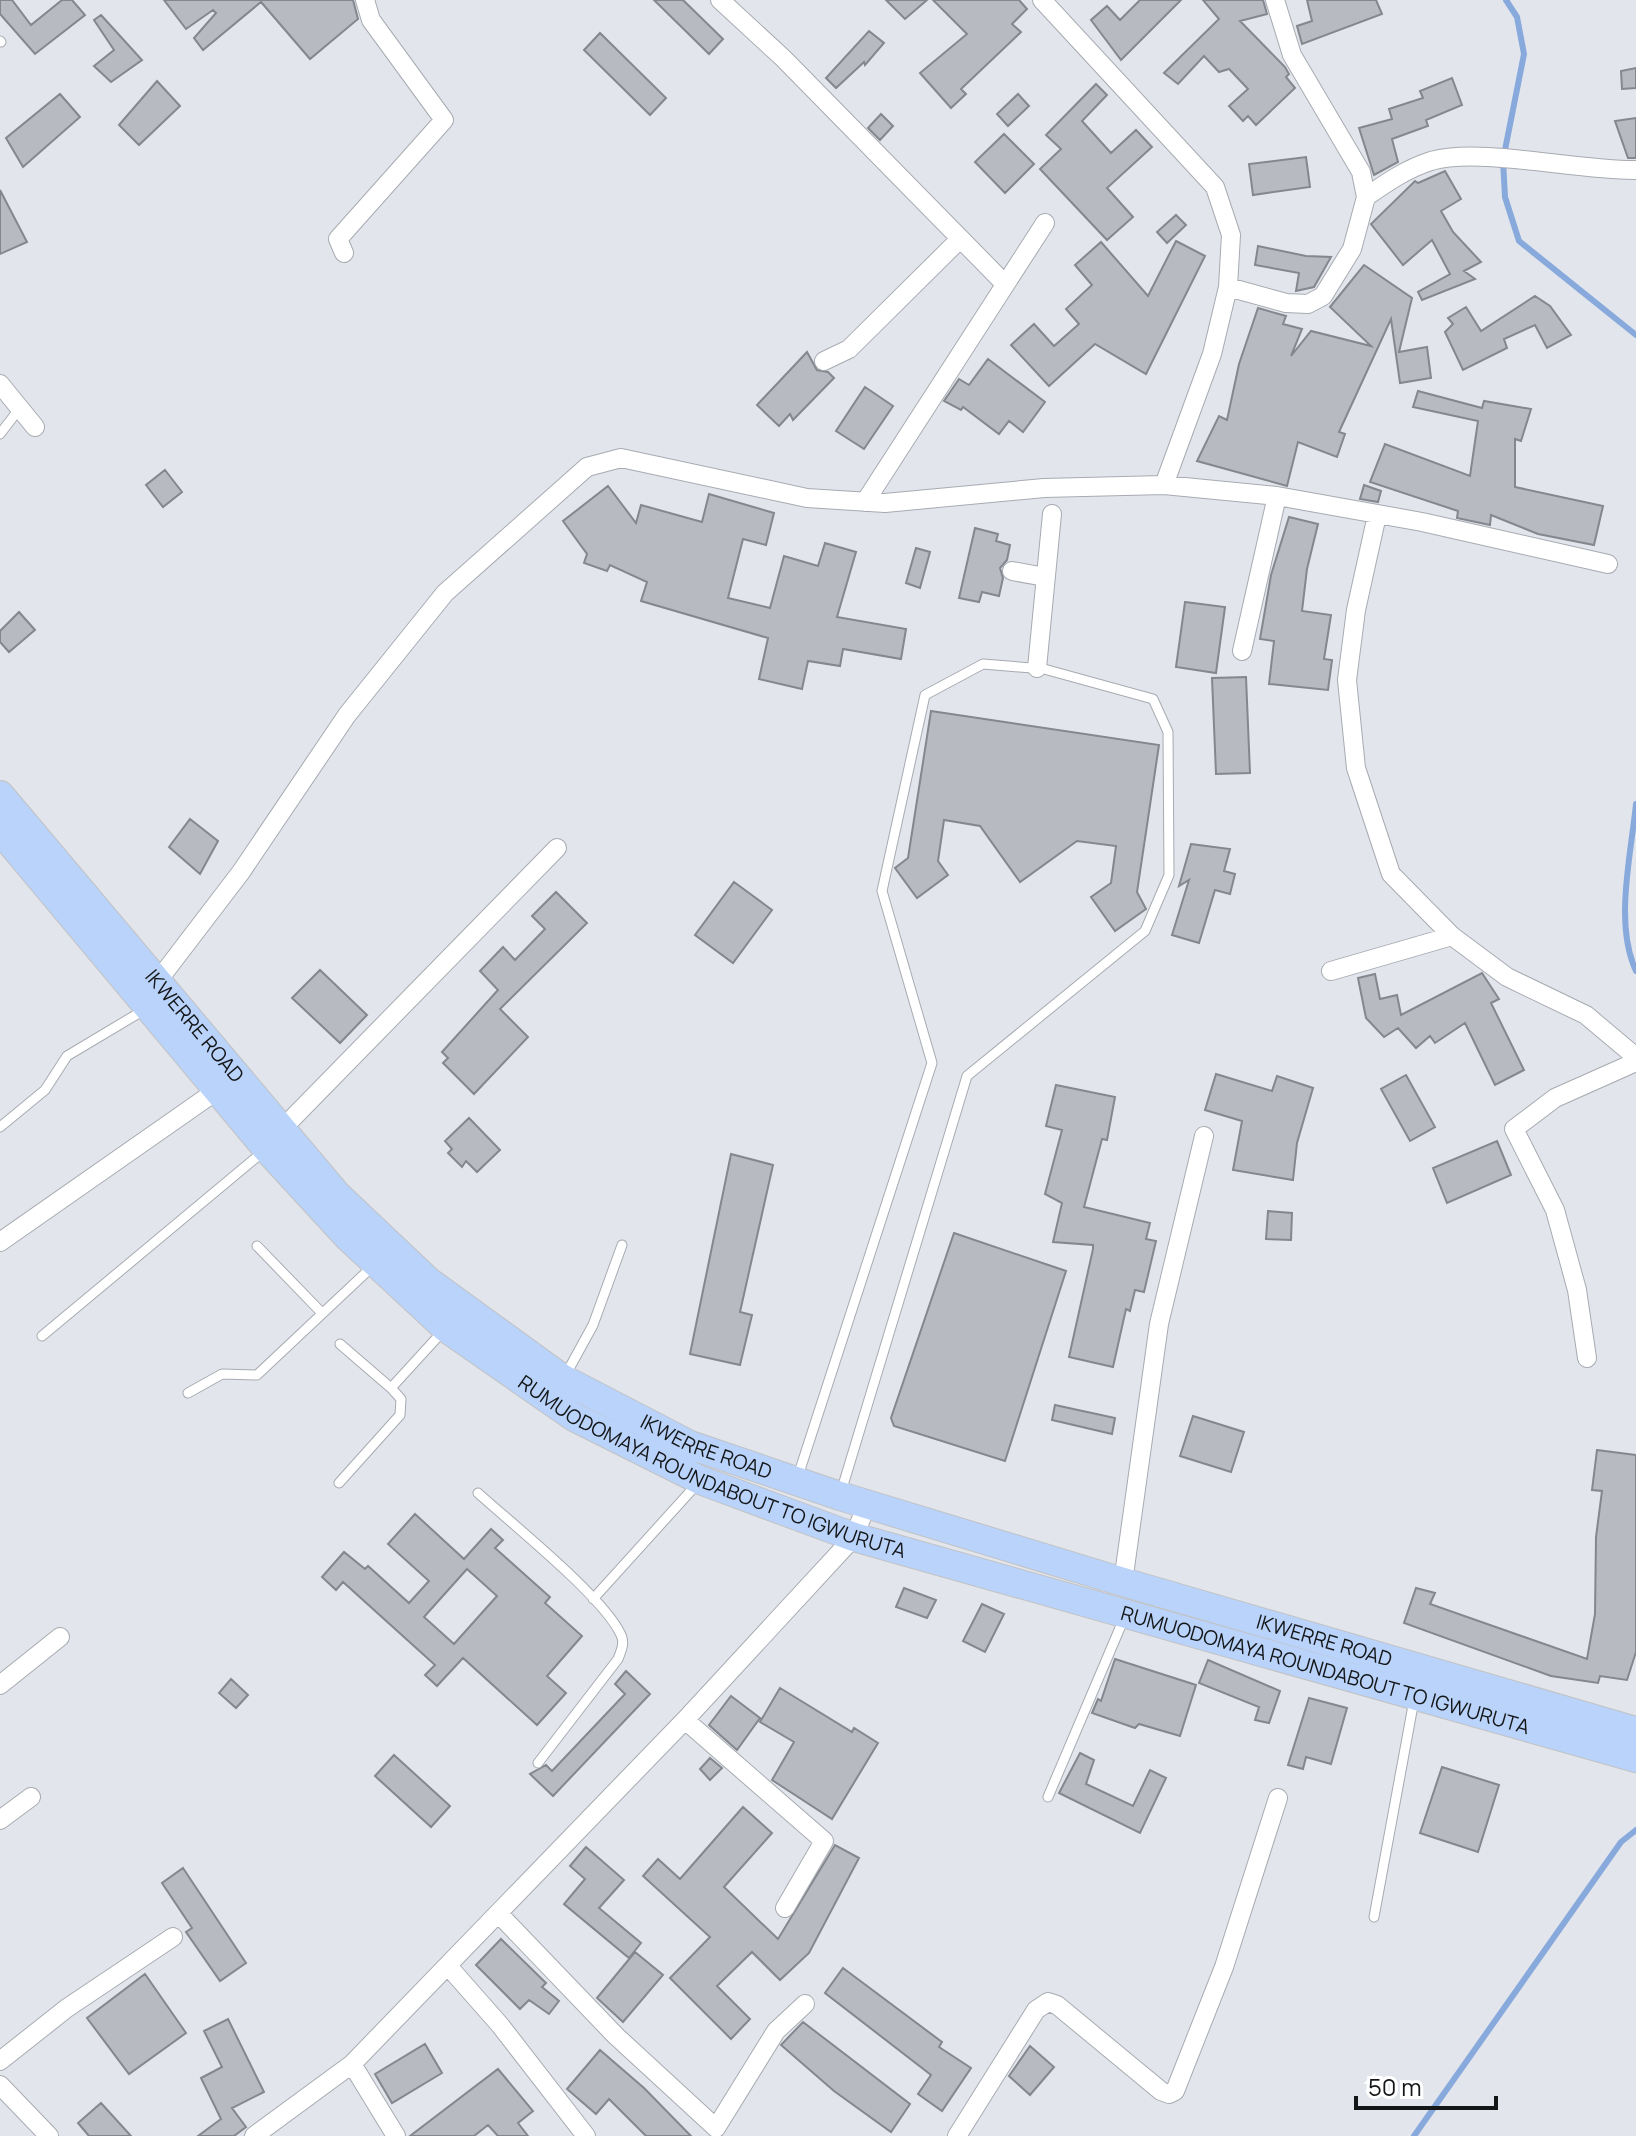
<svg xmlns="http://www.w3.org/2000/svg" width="1636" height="2136" font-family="Manrope,sans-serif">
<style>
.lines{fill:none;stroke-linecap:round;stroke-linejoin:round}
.stream{stroke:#88a9dc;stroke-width:6}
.building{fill:#b7bac0;stroke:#84878d;stroke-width:2;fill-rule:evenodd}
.service-casing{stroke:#a7abb1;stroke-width:11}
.minor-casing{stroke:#a7abb1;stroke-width:20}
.primary-casing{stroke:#c2c2c3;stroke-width:30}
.service{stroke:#fff;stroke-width:9}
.minor{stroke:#fff;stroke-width:18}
.primary{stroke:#b9d3fa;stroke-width:28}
.labels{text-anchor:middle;stroke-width:8;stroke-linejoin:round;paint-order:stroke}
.street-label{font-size:20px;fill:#141618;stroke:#fff}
</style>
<rect width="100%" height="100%" fill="#e2e6ec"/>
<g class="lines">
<path class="stream" d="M1506,0L1517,17L1524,54L1503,160L1505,197L1519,241L1636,335
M1636,804C1631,855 1614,924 1636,971
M1414,2136L1621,1842L1636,1830"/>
</g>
<path class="building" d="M0,0H12L31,25L62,0H72L85,15L35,54L0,14Z
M164,0H353L358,19L310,59L261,2L203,50L194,38L216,13L213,10L186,29Z
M654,0H683L723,39L709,54Z
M886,0H927L905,19Z
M933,0H1019L1027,9L1012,24L1021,32L961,89L966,94L951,108L920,73L967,34Z
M1140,0H1181L1121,60L1091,20L1107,6L1120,20Z
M1203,0H1263L1267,14L1240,21L1285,67L1289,74L1286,77L1295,88L1256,125L1248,116L1243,121L1229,106L1248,89L1229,69L1219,72L1204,56L1178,84L1164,73L1219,19Z
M1307,0H1376L1382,14L1302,44L1297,26L1312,21Z
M101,15L142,60L111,82L94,66L114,50L94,20Z
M869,31L884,43L865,65L864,62L836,88L826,78Z
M600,33L666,98L650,115L584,50Z
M1636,68V88L1622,89L1621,71Z
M1452,78L1462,105L1426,120L1428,126L1392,139L1398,162L1374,175L1359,128L1392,119L1389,109L1423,98L1420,91Z
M157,81L180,106L139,145L119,125Z
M1096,84L1107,95L1082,121L1111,153L1136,130L1152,147L1107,188L1133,217L1107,240L1040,169L1061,149L1046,135Z
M60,94L80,117L23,167L6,138Z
M1018,94L1029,106L1008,126L997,114Z
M881,114L893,126L880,140L868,128Z
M1636,118V158H1628L1615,121Z
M1004,134L1034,164L1005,193L975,162Z
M1306,157L1310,187L1253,195L1249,164Z
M1445,171L1461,199L1441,211L1453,232L1481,262L1464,271L1475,279L1422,300L1418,292L1450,274L1432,240L1403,265L1371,224L1415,181L1418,183Z
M0,190L27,242L0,254Z
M1176,215L1186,225L1167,243L1157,232Z
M1176,241L1205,256L1146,374L1095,344L1049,386L1011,345L1034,324L1054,346L1079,324L1066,309L1092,285L1075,265L1101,242L1148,296Z
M1258,246L1306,256L1331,257L1314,287L1296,291L1299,273L1255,265Z
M1364,265L1412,298L1399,352L1427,347L1431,378L1400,383L1391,319L1339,432L1345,434L1337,457L1298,442L1287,486L1197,461L1219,416L1227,420L1239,364L1258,308L1286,316L1283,324L1302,329L1291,356L1311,331L1371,346L1330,307Z
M1535,296L1550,306L1571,335L1547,348L1535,325L1504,339L1507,348L1463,370L1445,332L1453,324L1448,318L1466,307L1481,331Z
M807,352L817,370L828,372L834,378L793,420L790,414L779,426L757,405Z
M988,359L1045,402L1023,432L1009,421L999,434L963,407L961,410L944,401L959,379L969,385Z
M865,387L893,406L864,449L836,431Z
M1418,391L1482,408L1484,401L1531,409L1521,441L1515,439V487L1603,506L1594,545L1538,534L1491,515L1490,525L1457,518L1458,511L1370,482L1385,444L1470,476L1478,421L1413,407Z
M165,470L182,492L163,507L146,485Z
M1364,485L1381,491L1378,502L1360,499Z
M608,486L636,523L641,505L702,522L709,494L774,513L766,545L743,539L728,598L770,608L784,556L818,566L825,543L856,552L837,617L906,629L901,659L843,649L840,666L808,661L802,689L759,679L768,638L641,601L647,582L610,565L607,571L584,563L587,554L563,521Z
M1289,517L1318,524L1307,569L1302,611L1331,615L1324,659L1332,660L1328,690L1269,684L1274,641L1260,639L1271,575Z
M975,528L998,534L996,541L1010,545L1007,560L1000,568L1003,578L999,596L982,592L979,602L959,598Z
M916,548L930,552L920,588L906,583Z
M1185,602L1225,607L1216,673L1176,667Z
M19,612L35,630L9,652L0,642V631Z
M1246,677L1250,773L1216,774L1212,678Z
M931,711L1159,745L1137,892L1146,909L1115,931L1091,897L1111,883L1116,846L1077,841L1020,882L980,826L944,820L938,861L948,875L917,898L895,868L908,858Z
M190,819L218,841L200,874L169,847Z
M1191,844L1230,849L1224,871L1235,874L1230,894L1215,890L1199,943L1172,935L1189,880L1179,886Z
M734,882L772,910L733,963L695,935Z
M556,892L587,923L500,1009L528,1037L474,1094L443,1063L448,1058L442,1052L498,990L480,971L503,947L515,960L545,929L532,916Z
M320,970L367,1015L340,1043L292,998Z
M1482,973L1499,999L1491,1003L1524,1070L1495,1085L1465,1023L1435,1043L1430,1036L1416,1048L1398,1028L1384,1037L1366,1018L1358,978L1375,974L1380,999L1397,995L1401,1015Z
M1216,1074L1272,1091L1277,1076L1313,1088L1297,1143L1293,1180L1233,1170L1242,1121L1205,1110Z
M1406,1075L1435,1127L1410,1141L1381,1089Z
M1056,1085L1115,1097L1107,1140L1102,1139L1084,1207L1150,1223L1146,1239L1156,1241L1144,1292L1135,1290L1130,1311L1126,1309L1113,1367L1069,1357L1093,1249V1245L1053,1242L1062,1203L1045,1194L1062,1130L1046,1126Z
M469,1118L500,1150L477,1172L466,1161L462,1167L448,1153L452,1149L445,1141Z
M1497,1141L1511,1175L1447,1203L1433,1168Z
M731,1154L773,1165L740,1312L752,1315L740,1365L690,1354Z
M1268,1211L1292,1213L1291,1240L1266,1239Z
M954,1233L1066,1271L1005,1461L894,1426L891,1418Z
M1055,1405L1115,1418L1112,1434L1052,1420Z
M1193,1416L1244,1432L1231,1472L1180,1456Z
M1597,1450L1636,1455V1652L1627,1680L1600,1676L1598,1683L1551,1676L1404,1623L1416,1588L1435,1593L1430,1604L1587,1659L1595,1614L1596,1537L1602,1491L1592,1490Z
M415,1514L464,1559L491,1529L503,1540L495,1548L550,1597L545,1603L582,1636L547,1676L566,1693L537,1725L463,1658L437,1686L425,1675L435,1665L343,1582L336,1590L322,1577L344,1552L365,1569L368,1566L409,1603L429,1581L388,1544ZM467,1569L497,1596L454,1644L424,1617Z
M904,1588L936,1600L927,1618L896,1607Z
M982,1604L1004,1614L985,1652L963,1641Z
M1115,1659L1196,1685L1180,1736L1139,1724L1135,1728L1092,1713L1098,1699L1101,1701Z
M1208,1660L1280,1691L1269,1723L1255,1720L1259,1707L1199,1683Z
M626,1671L650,1694L553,1796L530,1774L546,1765L552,1771L625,1694L615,1684Z
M231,1679L248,1695L236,1708L219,1693Z
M780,1688L852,1732L854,1728L878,1743L832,1819L772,1780L794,1742L760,1722Z
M731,1696L760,1718L737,1750L709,1725Z
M1309,1698L1347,1708L1331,1764L1306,1757L1303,1769L1288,1765Z
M1080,1753L1094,1760L1086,1784L1133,1806L1150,1770L1166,1778L1140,1833L1059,1793Z
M394,1755L450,1806L431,1827L375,1776Z
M710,1758L722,1768L710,1780L700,1769Z
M1442,1767L1499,1785L1478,1852L1420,1833Z
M743,1807L772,1833L724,1887L778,1939L835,1845L859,1858L809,1953L780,1980L752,1952L717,1986L750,2019L731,2039L670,1978L710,1937L643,1876L658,1859L680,1879Z
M586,1847L624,1880L599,1908L641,1943L629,1958L564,1904L585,1879L570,1866Z
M183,1868L246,1963L220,1981L186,1932L192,1928L162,1883Z
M501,1939L546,1983L542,1987L559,2001L549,2014L529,2000L520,2009L476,1965Z
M635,1952L663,1975L623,2022L597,1998Z
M843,1968L942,2042L939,2047L971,2068L942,2111L918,2094L931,2075L825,1993Z
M145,1974L186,2033L129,2074L87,2018Z
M228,2019L264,2092L232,2108L246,2127L234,2136H198L221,2119L201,2078L222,2067L204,2031Z
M803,2022L910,2104L891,2132L834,2091L781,2045Z
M425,2044L442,2073L392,2103L375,2074Z
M1030,2046L1054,2067L1030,2095L1009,2076Z
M600,2050L644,2088L691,2136H646L609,2099L596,2114L567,2089Z
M498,2069L533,2111L518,2123L528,2136H498L488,2125L474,2136H410Z
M101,2103L131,2136H89L78,2123Z"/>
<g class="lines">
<g class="service-casing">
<path id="service" d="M0,41L1,42
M0,434L20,408
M0,1127L45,1090L67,1056L144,1010
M257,1246L321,1312
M42,1336L264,1151
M340,1344L391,1388
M565,1376L593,1325L622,1245
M188,1393L222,1374L257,1375L374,1265
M797,1479L932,1063L882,891L925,695L983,664L1044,669L1153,699L1168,732L1169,875L1145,931L967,1076L841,1492
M339,1483L400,1415L401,1399L391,1388L444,1330
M478,1493C511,1523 605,1598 621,1635C625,1643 621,1651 618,1659L538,1763
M593,1599L698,1483
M1048,1797L1125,1616
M1374,1917L1414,1700"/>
</g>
<g class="minor-casing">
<path id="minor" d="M720,0L783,58L1005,284
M1042,0L1215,187L1231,235L1228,287L1212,354L1164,485
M1366,197C1386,183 1406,169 1431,161C1480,147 1579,171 1636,170
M344,253L338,239L444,120L371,20L365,0
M1228,287L1286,303L1308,304L1323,296L1352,249L1366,197L1361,172L1292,55L1275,0
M824,361L849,349L960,239
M0,384L35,427
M865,502L1045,223
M1377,515L1356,610L1347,680L1356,768L1391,874L1452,936L1507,977L1586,1015L1636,1057
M1012,571L1045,577
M1242,651L1277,496
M1037,668L1052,514
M1331,971L1452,936
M157,982L241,872L347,715L445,593L587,467L621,458L807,498L885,503L1044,488L1164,485L1277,496L1422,522L1608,564
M281,1130L557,848
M0,1242L219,1089
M1587,1358L1577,1290L1555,1210L1514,1129L1555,1098L1636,1062
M1123,1582L1159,1324L1204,1136
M0,1685L60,1637
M685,1720L824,1841L785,1908
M0,1820L31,1797
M499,1914L616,2036L716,2128L776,2031L805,2004
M448,1966L500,2025L586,2136
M0,2061L67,2008L173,1937
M352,2064L396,2136
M0,2085L49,2136
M254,2136L352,2064L685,1720L854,1537L867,1504
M957,2136L1036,2010L1048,2002L1057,2005L1161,2091L1169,2094L1175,2091L1224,1967L1278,1798"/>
</g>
<g class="primary-casing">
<g id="primary">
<path id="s1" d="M0,795L337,1195L428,1281L563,1379L690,1445L840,1496L1123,1582L1636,1731"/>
<path id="s2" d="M0,830L267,1149L348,1237L446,1328L574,1417L700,1480L854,1537L1636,1758"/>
</g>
</g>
<use href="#service" class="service"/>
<use href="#minor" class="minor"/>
<use href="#primary" class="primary"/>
</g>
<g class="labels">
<g class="street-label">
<text dy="7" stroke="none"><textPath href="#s1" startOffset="302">IKWERRE ROAD</textPath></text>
<text dy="7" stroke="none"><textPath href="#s1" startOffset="974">IKWERRE ROAD</textPath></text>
<text dy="7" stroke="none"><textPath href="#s2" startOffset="972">RUMUODOMAYA ROUNDABOUT TO IGWURUTA</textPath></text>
<text dy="7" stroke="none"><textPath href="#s1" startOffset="1622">IKWERRE ROAD</textPath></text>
<text dy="7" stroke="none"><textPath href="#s2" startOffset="1620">RUMUODOMAYA ROUNDABOUT TO IGWURUTA</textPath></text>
</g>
</g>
<path d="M1356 2096v12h140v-12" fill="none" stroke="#141618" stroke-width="4"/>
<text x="1368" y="2096" font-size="24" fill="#141618" stroke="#ffffff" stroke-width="6" paint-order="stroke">50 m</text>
</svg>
